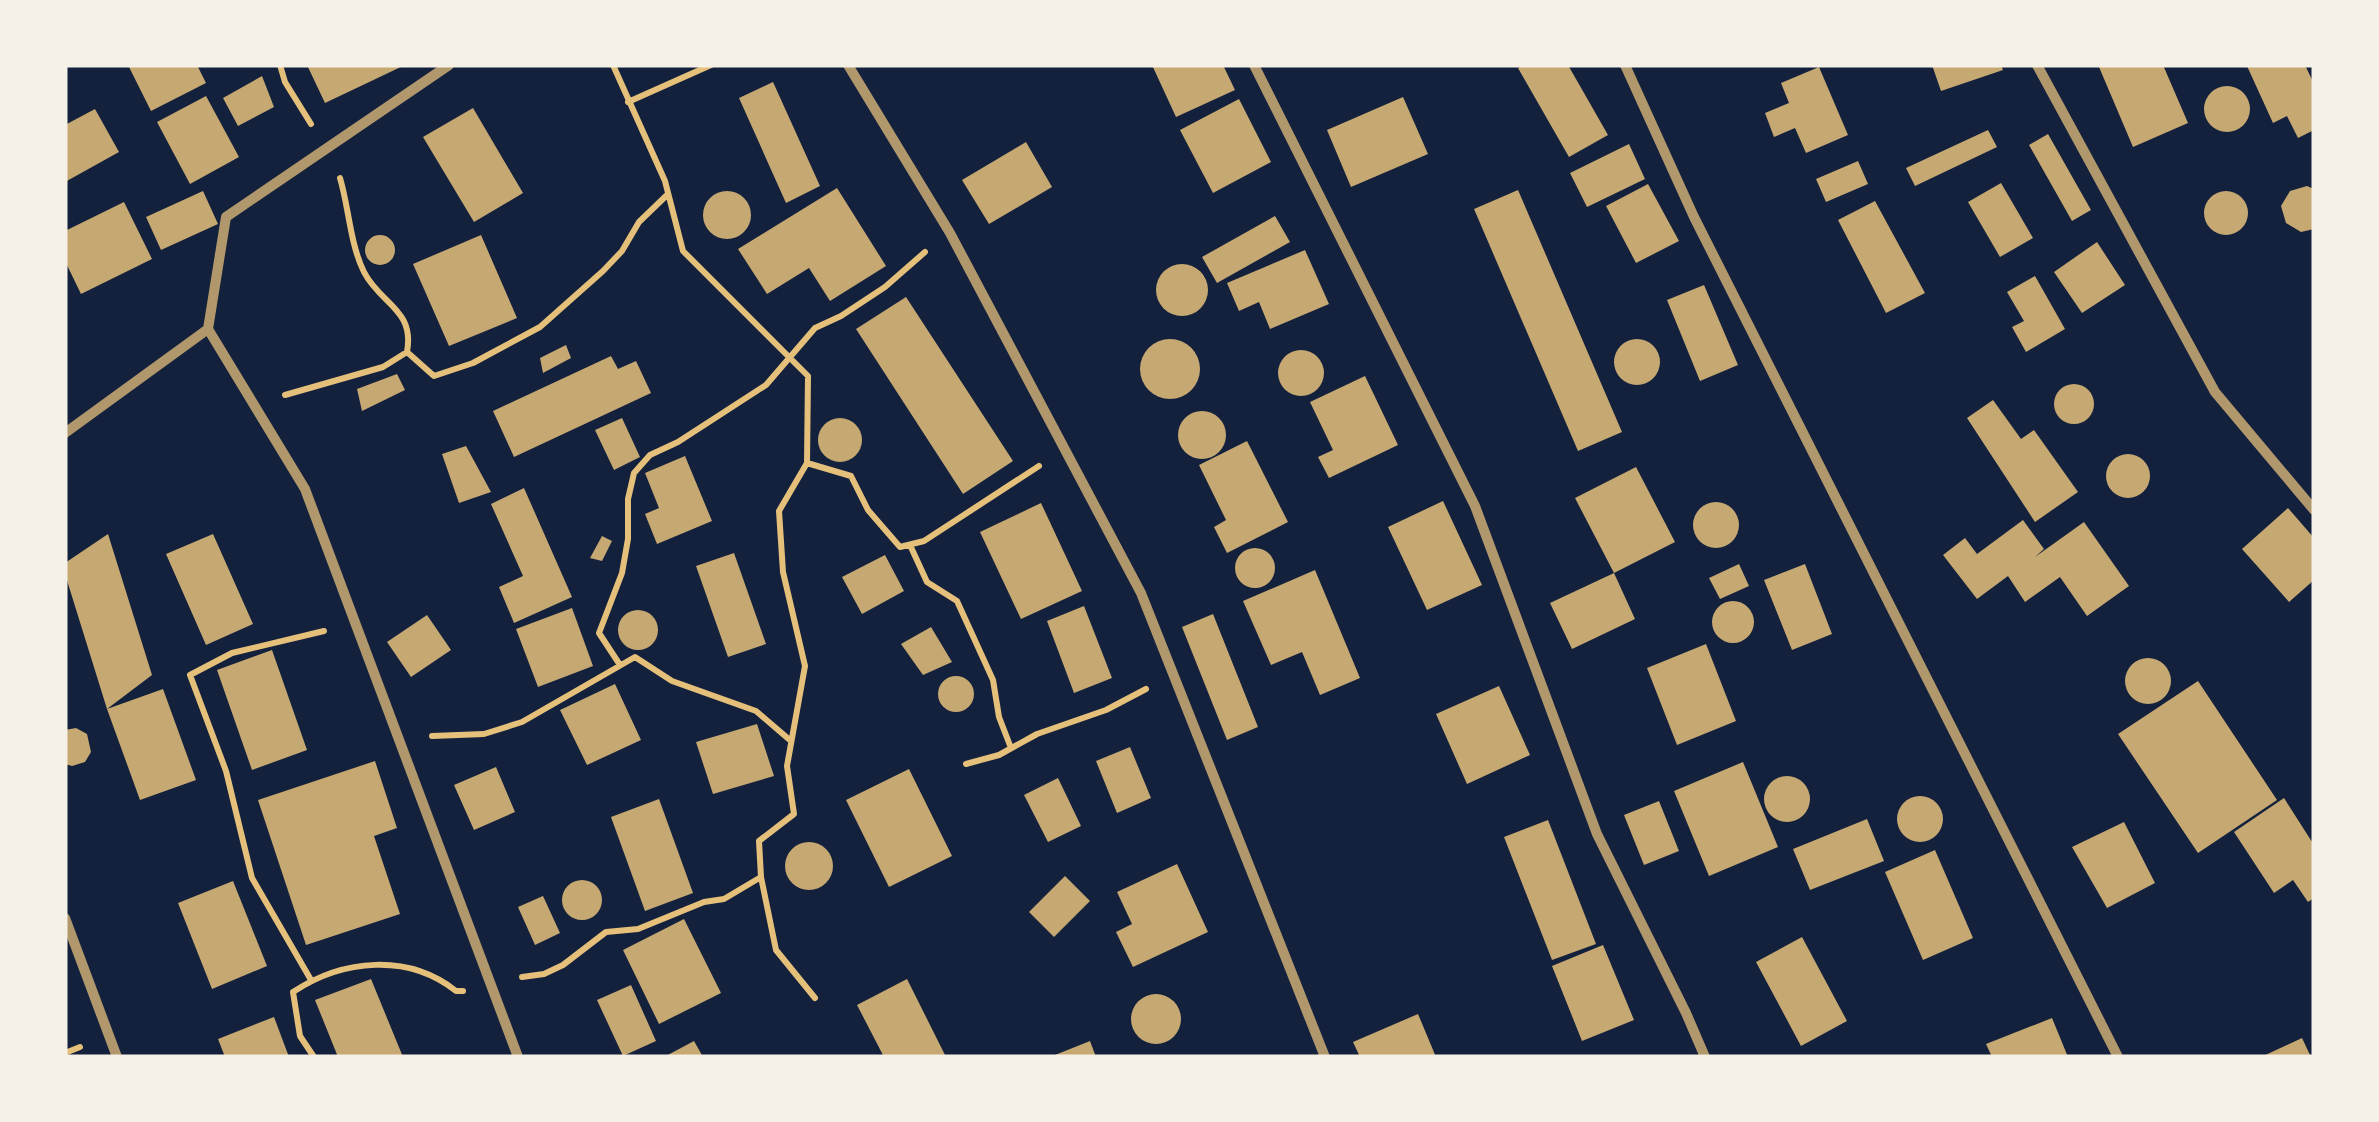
<svg xmlns="http://www.w3.org/2000/svg" width="2379" height="1122" font-family="'Times New Roman',serif">
<style>
.building{fill:#c6a872}
.lines{fill:none;stroke-linecap:round;stroke-linejoin:round}
.path{stroke:#e5c07b;stroke-width:6}
.minor{stroke:#b1986c;stroke-width:10}
</style>
<rect width="100%" height="100%" fill="#14213d"/>
<path class="building" d="M128,65H197L206,83L151,111Z
M307,65H405L325,103Z
M1152,65H1223L1235,90L1176,117Z
M1524,65H1568L1608,135L1569,157L1518,68Z
M1932,65H2001L2003,70L1941,91Z
M2103,65H2163L2188,123L2133,147L2099,67Z
M2250,65H2305L2314,84V130L2298,138L2287,116L2273,123L2247,66Z
M1819,67L1848,135L1806,153L1795,128L1774,137L1765,113L1789,103L1781,83Z
M262,76L274,107L238,126L223,98Z
M773,82L820,186L786,203L739,98Z
M2204 109a23 23 0 1 1 46 0a23 23 0 1 1-46 0Z
M206,96L239,157L190,184L157,122Z
M1403,97L1428,154L1351,187L1327,130Z
M1239,99L1271,162L1213,193L1180,130Z
M473,108L523,193L474,222L423,137Z
M95,109L119,152L65,182V125Z
M1988,130L1997,147L1915,186L1906,168Z
M2048,134L2091,210L2072,221L2029,145Z
M1026,142L1052,187L989,224L962,180Z
M1629,144L1645,179L1587,207L1570,173Z
M1858,161L1868,184L1826,202L1816,179Z
M2001,183L2033,238L2000,257L1968,202Z
M1648,184L1679,241L1636,263L1606,206Z
M2307,186L2314,189V229L2301,232L2286,223L2281,206L2290,191Z
M837,188L886,266L830,301L809,268L767,294L738,249Z
M1518,190L1622,432L1578,451L1474,209Z
M203,191L218,224L161,250L146,217Z
M2204 213a22 22 0 1 1 44 0a22 22 0 1 1-44 0Z
M703 215a24 24 0 1 1 48 0a24 24 0 1 1-48 0Z
M1875,201L1925,293L1886,313L1838,220Z
M124,202L152,259L81,294L65,261V231Z
M1275,216L1290,242L1217,283L1202,257Z
M365 250a15 15 0 1 1 30 0a15 15 0 1 1-30 0Z
M481,235L517,318L449,346L413,264Z
M2097,242L2125,285L2082,313L2054,272Z
M1305,250L1329,304L1270,329L1259,302L1239,311L1227,283Z
M1156 290a26 26 0 1 1 52 0a26 26 0 1 1-52 0Z
M2035,276L2065,329L2026,352L2012,327L2024,321L2007,292Z
M1704,285L1738,365L1700,381L1667,300Z
M906,297L1013,461L963,494L856,329Z
M1614 362a23 23 0 1 1 46 0a23 23 0 1 1-46 0Z
M1140 369a30 30 0 1 1 60 0a30 30 0 1 1-60 0Z
M566,345L571,358L543,373L540,358Z
M1278 373a23 23 0 1 1 46 0a23 23 0 1 1-46 0Z
M611,356L618,369L636,361L651,393L514,457L493,411Z
M397,374L405,390L362,411L357,389Z
M1365,376L1398,445L1329,478L1318,457L1333,450L1310,402Z
M2054 404a20 20 0 1 1 40 0a20 20 0 1 1-40 0Z
M1993,400L2021,439L2034,430L2078,492L2035,522L1967,418Z
M1178 435a24 24 0 1 1 48 0a24 24 0 1 1-48 0Z
M622,418L640,457L614,470L595,430Z
M818 440a22 22 0 1 1 44 0a22 22 0 1 1-44 0Z
M1247,441L1288,522L1227,553L1214,527L1226,520L1199,465Z
M466,446L491,492L459,503L442,454Z
M2106 476a22 22 0 1 1 44 0a22 22 0 1 1-44 0Z
M685,456L712,521L657,544L645,514L659,508L645,473Z
M1636,467L1675,542L1614,573L1575,498Z
M524,488L572,597L514,623L499,587L523,576L491,504Z
M1443,501L1482,585L1427,610L1388,527Z
M1693 525a23 23 0 1 1 46 0a23 23 0 1 1-46 0Z
M1041,503L1082,591L1021,619L980,532Z
M2288,508L2314,538V580L2289,602L2242,549Z
M2023,520L2044,549L2035,557L2084,522L2129,586L2087,616L2060,577L2025,602L2008,576L1977,599L1943,555L1965,538L1977,554Z
M108,534L152,675L107,709L65,574V563Z
M213,534L253,624L206,645L166,554Z
M602,536L612,541L602,561L590,558Z
M1235 568a20 20 0 1 1 40 0a20 20 0 1 1-40 0Z
M734,553L766,644L728,657L696,566Z
M885,555L904,591L862,614L842,577Z
M1739,564L1749,586L1720,599L1709,578Z
M1805,564L1832,634L1792,650L1764,580Z
M1315,570L1360,678L1320,695L1302,652L1271,665L1243,601Z
M1614,573L1635,619L1572,649L1550,603Z
M1712 622a21 21 0 1 1 42 0a21 21 0 1 1-42 0Z
M1084,606L1112,678L1074,693L1047,621Z
M572,608L593,666L538,687L516,629Z
M618 630a20 20 0 1 1 40 0a20 20 0 1 1-40 0Z
M1213,614L1258,727L1227,740L1182,627Z
M427,615L451,650L411,677L387,642Z
M931,627L952,662L923,675L901,644Z
M1706,644L1736,721L1677,745L1647,668Z
M272,650L307,750L252,770L217,670Z
M2125 681a23 23 0 1 1 46 0a23 23 0 1 1-46 0Z
M938 694a18 18 0 1 1 36 0a18 18 0 1 1-36 0Z
M2198,681L2277,800L2198,853L2118,734Z
M615,684L641,740L587,765L560,710Z
M1499,686L1530,755L1467,784L1436,714Z
M163,689L196,780L140,800L107,709Z
M757,724L774,776L713,794L696,742Z
M76,728L87,734L91,752L85,762L72,766L65,764V730Z
M1130,747L1151,798L1117,813L1096,761Z
M375,761L397,828L374,836L400,914L306,945L258,800Z
M1743,762L1778,847L1709,876L1674,791Z
M496,767L515,812L474,830L454,785Z
M909,769L952,856L889,887L846,800Z
M1764 799a23 23 0 1 1 46 0a23 23 0 1 1-46 0Z
M1058,778L1081,826L1048,842L1024,795Z
M1897 819a23 23 0 1 1 46 0a23 23 0 1 1-46 0Z
M2284,798L2314,845V898L2308,902L2293,880L2274,893L2234,832Z
M659,799L693,893L645,911L611,817Z
M1659,801L1679,851L1644,865L1624,815Z
M1867,819L1884,861L1810,890L1793,849Z
M1548,820L1596,944L1552,960L1504,837Z
M2124,822L2155,883L2107,908L2072,847Z
M785 866a24 24 0 1 1 48 0a24 24 0 1 1-48 0Z
M1935,850L1973,938L1923,960L1885,872Z
M1177,864L1208,932L1133,967L1116,932L1132,924L1117,892Z
M1065,876L1090,901L1054,937L1029,912Z
M562 900a20 20 0 1 1 40 0a20 20 0 1 1-40 0Z
M233,881L267,966L212,989L178,903Z
M543,896L560,933L535,945L518,907Z
M684,919L721,993L659,1024L623,950Z
M1802,937L1847,1021L1801,1046L1756,962Z
M1603,945L1634,1020L1582,1041L1552,966Z
M371,979L403,1057H338L315,1000Z
M907,979L946,1057H884L857,1005Z
M631,985L656,1041L623,1056L597,1000Z
M1131 1019a25 25 0 1 1 50 0a25 25 0 1 1-50 0Z
M1418,1014L1436,1057H1360L1353,1042Z
M274,1017L289,1057H225L218,1039Z
M2052,1018L2068,1057H1992L1986,1044Z
M2302,1038L2311,1057H2261Z
M694,1041L703,1057H664Z
M1090,1041L1096,1057H1050Z"/>
<g class="lines">
<path class="path" d="M280,65L285,82L311,124
M613,65L665,181L683,251L808,376L807,463L851,476L868,510L900,547L924,541L1039,466
M628,102L711,65
M340,178C349,208 350,244 364,272C380,304 415,309 407,352
M285,395L383,367L407,352L434,376L473,363L540,327L603,271L622,251L639,222L668,194
M807,463L779,511L783,572L805,666L787,766L794,814L759,841L761,877L776,950L815,998
M910,545L927,582L957,601L993,680L999,717L1011,748
M620,665L599,633L622,573L628,539V499L634,473L650,455L678,442L766,385L815,328L841,316L885,287L925,252
M432,736L484,734L522,722L635,657L672,681L756,711L791,741
M966,764L999,755L1037,734L1106,710L1146,689
M522,977L544,974L563,965L606,932L638,929L704,902L724,899L761,877
M311,980L252,878L226,771L190,675L232,653L324,631
M65,1053L80,1047
M314,1057L300,1036L293,992C343,959 408,953 456,991H463"/>
<path class="minor" d="M848,65L950,233L1141,593L1325,1057
M1254,65L1475,506L1597,834L1686,1013L1705,1057
M1625,65L1694,217L2118,1057
M2037,65L2215,392L2314,510
M208,329L305,489L518,1057
M65,433L208,329L226,217L449,65
M65,918L117,1057"/>
</g>
<rect width="2379" height="1122" fill="none" stroke="#f6f1e7" stroke-width="135"/>
</svg>
